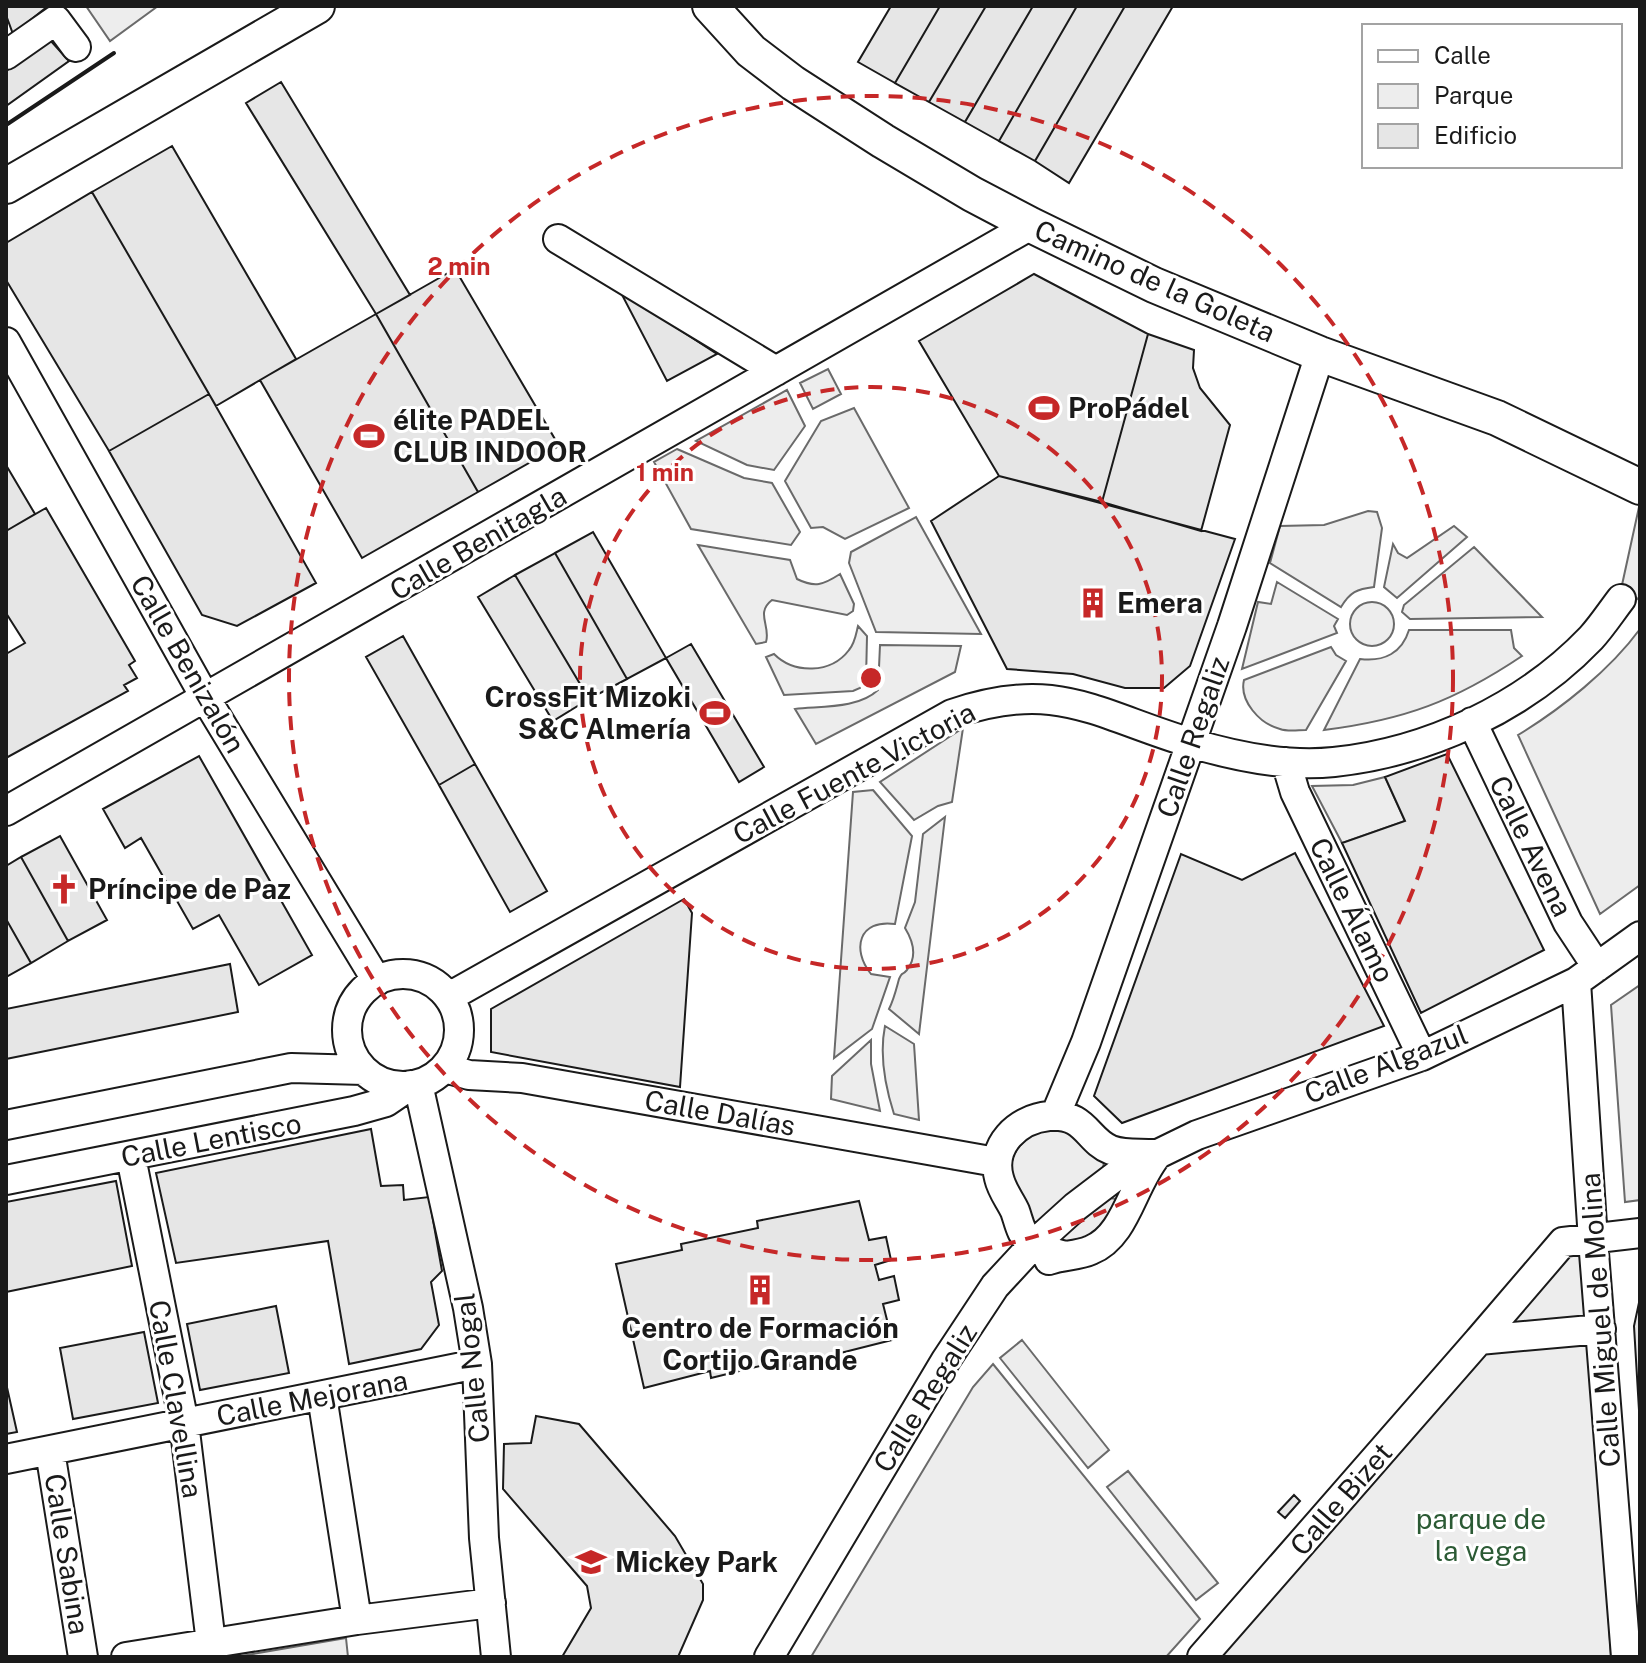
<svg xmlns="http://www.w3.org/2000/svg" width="1646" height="1663" font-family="'Public Sans',sans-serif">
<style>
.green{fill:#ededed;stroke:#6a6a6a;stroke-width:2}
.building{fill:#e6e6e6;stroke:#1a1a1a;stroke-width:2}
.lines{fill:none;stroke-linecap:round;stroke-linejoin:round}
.minor-casing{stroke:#1a1a1a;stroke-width:32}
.major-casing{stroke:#1a1a1a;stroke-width:38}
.minor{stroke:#fff;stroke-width:28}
.major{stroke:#fff;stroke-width:34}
.wall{stroke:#1a1a1a;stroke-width:4}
.ring{fill:none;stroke:#c62828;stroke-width:4;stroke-dasharray:14 10}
.labels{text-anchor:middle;stroke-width:6;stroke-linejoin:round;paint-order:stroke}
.street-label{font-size:28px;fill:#1a1a1a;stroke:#fff}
.poi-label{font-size:28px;font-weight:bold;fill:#1a1a1a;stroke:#fff;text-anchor:start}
.park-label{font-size:28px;fill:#2b5a34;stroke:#fff}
.centre{fill:#c62828;stroke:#fff;stroke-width:4}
.ring-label{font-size:24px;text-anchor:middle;font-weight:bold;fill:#c62828;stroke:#fff;stroke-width:6;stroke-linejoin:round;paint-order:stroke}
</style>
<rect width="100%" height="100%" fill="#fff"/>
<path class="green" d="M86,6H158L110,41Z
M828,369L841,394L813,409L800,383Z
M787,390L805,426L774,470L747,465L696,441Z
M854,408L909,508L845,539L823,527L811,528L785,481L821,421Z
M677,449L744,478L772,483L800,532L791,545L691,529L654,462Z
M1639,507L1640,508V601L1622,585Z
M1368,511L1377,512L1382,528L1374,587C1357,589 1350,592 1341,607L1270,563L1280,526L1324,525Z
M916,517L981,634L876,632L849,563L851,552Z
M1454,526L1467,537L1397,598L1384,587L1393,544L1398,553L1407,558Z
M698,545L790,560L797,579C815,588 823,585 840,574L854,604L853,611L847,615L772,600C755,613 771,626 766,642L756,644Z
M1474,547L1542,617L1410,619L1402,612L1404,605Z
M1277,582L1338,619L1334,626L1337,633L1242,669L1258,602L1271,604Z
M1350 624a22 22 0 1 1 44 0a22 22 0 1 1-44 0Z
M858,626L867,636L866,680L860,688L853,691L784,695L766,657L774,654C794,674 831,674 849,650C855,643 856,634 858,626Z
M1640,629V885L1600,914L1518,735C1561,709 1610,670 1640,629Z
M1409,630H1511L1514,648L1522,656C1455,701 1404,720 1324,730L1360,659C1384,662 1402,653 1409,630Z
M880,645L961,646L955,672L816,744L795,709C821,706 858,709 878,690Z
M1331,647L1336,655L1346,661L1306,730C1298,730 1288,732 1280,729C1260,724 1239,701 1244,680Z
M963,728L952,802L938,806L914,820L880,782Z
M1385,777L1405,821L1342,843L1312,786L1353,785Z
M873,790L912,836L895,924C859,919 851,949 871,974L890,977L872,1029L834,1058L853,792Z
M945,817L919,1034L889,1009C894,999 896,990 899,979C903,970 901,977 907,970C918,956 913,941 905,928L915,902L923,834Z
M1640,985V1200L1625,1202L1611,1005Z
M885,1026L914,1044L919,1120L894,1114C885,1086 879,1056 885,1026Z
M871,1040V1064L880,1111L831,1099L832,1076Z
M1048,1128L1064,1129L1104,1163L1102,1171L1069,1194L1035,1225L1027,1221C1009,1179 996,1148 1048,1128Z
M1110,1198L1116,1199L1117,1202L1112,1215L1083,1245L1057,1241Z
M1582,1252L1587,1274L1611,1657H1211L1561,1255Z
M1022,1340L1109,1450L1088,1468L1000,1358Z
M993,1364L1200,1619L1166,1657H811L973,1387Z
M1128,1471L1218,1583L1196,1600L1107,1487Z
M346,1638L348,1657H235Z"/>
<path class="building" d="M6,6H48L13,34L6,15Z
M891,6H940L895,83L858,62Z
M940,6H986L929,102L895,83Z
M986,6H1033L965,122L929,102Z
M1033,6H1077L999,141L965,122Z
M1077,6H1125L1035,161L999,141Z
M1125,6H1173L1069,183L1035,161Z
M50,40L69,61L6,106V71Z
M281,82L410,295L376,314L246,103Z
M172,146L296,359L216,406L92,192Z
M92,192L209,394L109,451L6,280V243Z
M455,269L559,446L478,492L376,314Z
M1034,274L1148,334L1102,502L999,476L919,341Z
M620,291L717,354L667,381Z
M376,314L478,492L362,558L260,380Z
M1148,334L1194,350L1193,368L1200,388L1230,425L1201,531L1102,502Z
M209,394L316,583L237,626L202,615L109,451Z
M6,465L35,514L6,531Z
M999,476L1235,539L1190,666L1164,688H1125L1073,674L1007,669L931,521Z
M46,508L135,661L129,665L137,678L124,685L128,691L6,758V654L25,643L6,613V531Z
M593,532L666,658L627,679L555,553Z
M555,553L627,679L589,699L515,575Z
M515,575L589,699L553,721L478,597Z
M403,636L475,764L439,785L366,657Z
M691,644L764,767L739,782L666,658Z
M1447,754L1544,950L1421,1013L1342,843L1405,821L1385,777Z
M199,756L312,955L259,985L219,915L193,929L141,838L125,848L103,809Z
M475,764L547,891L510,912L439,785Z
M60,836L107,920L68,941L21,857Z
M1295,853L1384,1026L1122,1123L1094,1096L1181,854L1242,880Z
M21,857L68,941L31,963L6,919V866Z
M684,899L692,913L680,1087L491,1052V1009Z
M6,919L31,963L6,977Z
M230,964L238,1012L6,1059V1009Z
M371,1129L381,1186L403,1185L404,1200L429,1197L442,1271L431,1282L439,1325L421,1349L349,1364L328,1241L176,1263L156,1173Z
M116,1181L132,1266L6,1292V1202Z
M859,1201L869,1240L886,1237L891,1260L875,1265L879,1280L894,1276L899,1300L883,1304L892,1340L789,1366L788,1359L711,1378L710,1371L644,1388L616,1264L682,1250L681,1244L758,1228L757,1221Z
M1640,1298V1427L1634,1326Z
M276,1306L289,1373L200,1390L187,1324Z
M144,1332L158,1403L73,1419L60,1348Z
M6,1383L17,1432L6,1434Z
M536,1416L579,1424L675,1536L703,1584V1600L678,1657H562L591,1608L587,1586L503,1489L504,1444L531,1443Z
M1294,1495L1300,1501L1285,1518L1278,1512Z"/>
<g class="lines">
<g class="minor-casing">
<path id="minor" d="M6,55L56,20L76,47
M558,239L776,371
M6,342L206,699L377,981
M1472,722L1568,923L1597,967
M1286,762L1295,792L1422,1056
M6,811L1031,225
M347 1030a56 56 0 1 1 112 0a56 56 0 1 1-112 0Z
M1576,982L1593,1240L1626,1657
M449,997L952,714C1056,678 1095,714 1191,743C1237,757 1286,767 1334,762C1429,752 1525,707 1591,638C1602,626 1611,612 1621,599
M445,1068L469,1075L522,1078L996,1162
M418,1084L468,1308L477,1364L484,1538L496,1657
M1055,1116L1086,1042L1232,626L1320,354
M6,1125L291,1068L364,1070
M131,1157L184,1423L211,1643
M6,1180L354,1111L386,1102L411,1085
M1065,1256C1055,1253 1040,1250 1031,1243C1021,1236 1019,1222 1015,1211C1010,1200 1002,1191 999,1178C990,1146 1017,1119 1049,1116C1086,1113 1087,1141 1111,1150C1124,1155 1140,1153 1153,1154
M1049,1260C1063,1255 1078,1256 1091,1250C1126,1236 1132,1185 1157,1155
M1479,1340L1563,1242L1640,1233
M322,1396L357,1620
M50,1451L83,1657
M6,1459L477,1364
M126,1657L357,1620L491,1603
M769,1657L946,1360L995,1286L1033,1245L1075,1207L1121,1172L1197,1135L1422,1056L1576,982L1640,936
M1202,1657L1479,1340L1601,1329"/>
</g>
<g class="major-casing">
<path id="major" d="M710,6L751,51L793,83L883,141L972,194L1031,225L1154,285L1320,354L1497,418L1640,487
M6,186L317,6"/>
</g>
<use href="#minor" class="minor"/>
<use href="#major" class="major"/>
<path class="wall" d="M6,125L114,53"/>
</g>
<g class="ring">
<circle cx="871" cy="678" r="291"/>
<circle cx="871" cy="678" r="582"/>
</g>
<defs>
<g id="stadium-bare" transform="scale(2.4)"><path d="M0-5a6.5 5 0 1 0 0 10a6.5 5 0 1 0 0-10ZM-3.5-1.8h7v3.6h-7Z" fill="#c62828" stroke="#fff" stroke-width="2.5" paint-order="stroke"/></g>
<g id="building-bare" transform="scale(2.4)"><path d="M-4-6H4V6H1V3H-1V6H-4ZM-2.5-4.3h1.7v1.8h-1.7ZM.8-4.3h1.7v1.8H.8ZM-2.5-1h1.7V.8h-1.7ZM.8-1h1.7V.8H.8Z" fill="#c62828" stroke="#fff" stroke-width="2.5" paint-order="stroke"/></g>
<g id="church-bare" transform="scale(2.4)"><path d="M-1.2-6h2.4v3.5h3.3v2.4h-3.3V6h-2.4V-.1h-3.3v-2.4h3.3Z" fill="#c62828" stroke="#fff" stroke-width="2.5" paint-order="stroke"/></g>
<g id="school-bare" transform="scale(2.4)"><path d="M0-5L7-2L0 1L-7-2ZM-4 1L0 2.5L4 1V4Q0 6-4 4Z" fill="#c62828" stroke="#fff" stroke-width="2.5" paint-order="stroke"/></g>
</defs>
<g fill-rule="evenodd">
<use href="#stadium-bare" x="1044" y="408"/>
<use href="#stadium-bare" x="369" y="436"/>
<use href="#building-bare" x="1093" y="603"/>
<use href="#stadium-bare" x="715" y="713"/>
<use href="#church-bare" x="64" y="889"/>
<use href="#building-bare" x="760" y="1290"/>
<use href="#school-bare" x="591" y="1562"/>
</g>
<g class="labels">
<g class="street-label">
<text transform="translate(1155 281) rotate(24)" y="10">Camino de la Goleta</text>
<text transform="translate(478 543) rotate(-30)" y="10">Calle Benitagla</text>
<text transform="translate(188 664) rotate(60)" y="10">Calle Benizalón</text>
<text transform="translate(1193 737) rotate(-71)" y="10">Calle Regaliz</text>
<text transform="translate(854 773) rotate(-28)" y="10">Calle Fuente Victoria</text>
<text transform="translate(1531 846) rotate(64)" y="10">Calle Avena</text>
<text transform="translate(1352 910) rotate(64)" y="10">Calle Álamo</text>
<text transform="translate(1386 1064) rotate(-21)" y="10">Calle Algazul</text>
<text transform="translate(720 1113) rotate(10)" y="10">Calle Dalías</text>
<text transform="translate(211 1140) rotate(-11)" y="10">Calle Lentisco</text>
<text transform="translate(1600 1320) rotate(-94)" y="10">Calle Miguel de Molina</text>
<text transform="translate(472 1368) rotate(-96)" y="10">Calle Nogal</text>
<text transform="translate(312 1398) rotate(-11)" y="10">Calle Mejorana</text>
<text transform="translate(925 1398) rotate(-58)" y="10">Calle Regaliz</text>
<text transform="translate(176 1399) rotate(80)" y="10">Calle Clavellina</text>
<text transform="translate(1341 1499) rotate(-49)" y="10">Calle Bizet</text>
<text transform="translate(67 1554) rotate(81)" y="10">Calle Sabina</text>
</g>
<g class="poi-label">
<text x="1068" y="418">ProPádel</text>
<text x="393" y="430">élite PADEL<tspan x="393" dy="32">CLUB INDOOR</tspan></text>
<text x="1117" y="613">Emera</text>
<text x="691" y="707" text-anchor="end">CrossFit Mizoki<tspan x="691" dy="32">S&amp;C Almería</tspan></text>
<text x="88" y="899">Príncipe de Paz</text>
<text x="760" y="1338" text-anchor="middle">Centro de Formación<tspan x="760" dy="32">Cortijo Grande</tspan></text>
<text x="615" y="1572">Mickey Park</text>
</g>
<g class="park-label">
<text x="1481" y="1529">parque de<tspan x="1481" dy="32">la vega</tspan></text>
</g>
</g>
<circle cx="871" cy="678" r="12" class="centre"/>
<g class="ring-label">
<text x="459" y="275">2 min</text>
<text x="665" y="481">1 min</text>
</g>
<rect width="1646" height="1663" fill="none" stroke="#1a1a1a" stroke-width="16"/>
<rect x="1362" y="24" width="260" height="144" fill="#ffffff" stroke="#a3a3a3" stroke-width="2"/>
<rect x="1378" y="50" width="40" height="12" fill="#ffffff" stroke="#a3a3a3" stroke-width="2"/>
<text x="1434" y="64" font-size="24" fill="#1a1a1a">Calle</text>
<rect x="1378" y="84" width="40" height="24" fill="#ededed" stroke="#a3a3a3" stroke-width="2"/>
<text x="1434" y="104" font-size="24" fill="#1a1a1a">Parque</text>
<rect x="1378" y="124" width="40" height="24" fill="#e6e6e6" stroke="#a3a3a3" stroke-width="2"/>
<text x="1434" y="144" font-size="24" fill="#1a1a1a">Edificio</text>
</svg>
